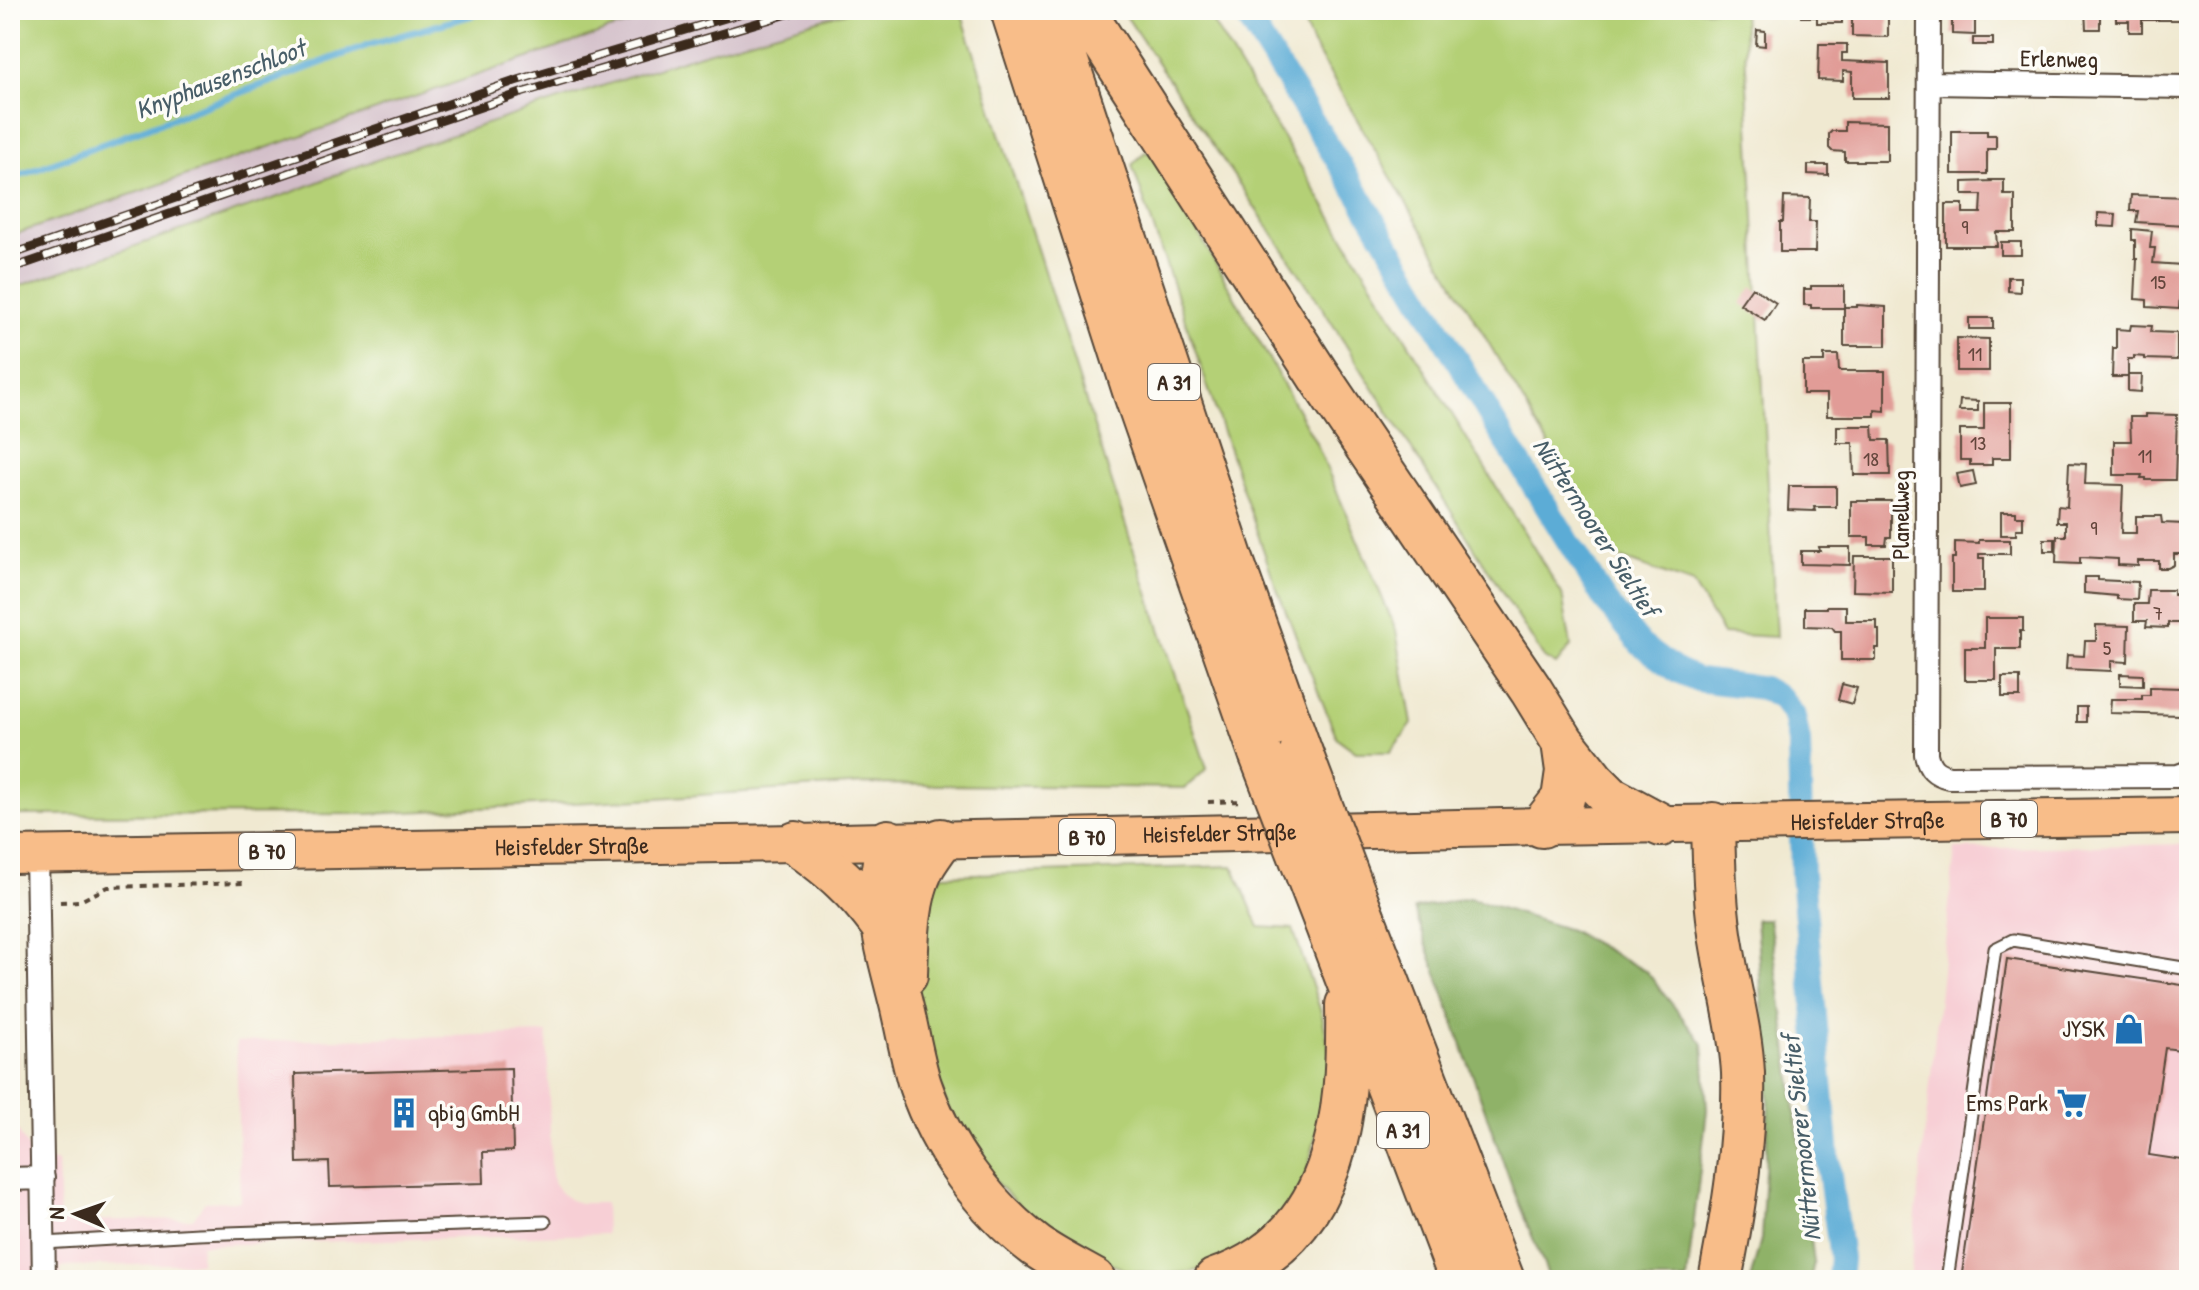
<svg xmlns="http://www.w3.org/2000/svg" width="2199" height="1290" font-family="'Patrick Hand',sans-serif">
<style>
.built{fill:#f7cfd5}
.industrial{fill:#d2bdc8}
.green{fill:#b4d076;stroke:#787d4a;stroke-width:2}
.forest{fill:#8fb267;stroke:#656e42;stroke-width:2}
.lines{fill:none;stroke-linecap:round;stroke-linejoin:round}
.stream{stroke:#5cacd6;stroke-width:7}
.canal{stroke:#5cacd6;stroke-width:24}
.building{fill:#e19c97}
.lane-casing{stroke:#564739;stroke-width:15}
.street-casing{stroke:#564739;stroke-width:26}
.primary-casing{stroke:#564739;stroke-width:40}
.highway-casing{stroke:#564739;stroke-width:46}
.path{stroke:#564739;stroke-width:4;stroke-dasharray:6 6;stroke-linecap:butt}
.lane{stroke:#fff;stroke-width:11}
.street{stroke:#fff;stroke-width:22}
.primary{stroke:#f8bd89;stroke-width:36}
.highway{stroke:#f8bd89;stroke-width:42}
.rail-casing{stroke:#3b2a1e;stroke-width:9}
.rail{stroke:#fdfcf7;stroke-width:6;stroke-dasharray:18;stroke-linecap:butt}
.highway-bridge-casing{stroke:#564739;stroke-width:46;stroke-linecap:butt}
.highway-bridge{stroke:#f8bd89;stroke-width:42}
.labels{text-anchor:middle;stroke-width:7;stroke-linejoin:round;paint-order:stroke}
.number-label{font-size:20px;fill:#64463c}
.shield{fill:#fdfcf7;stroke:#75695f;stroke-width:2}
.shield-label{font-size:22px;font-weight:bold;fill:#3b2a1e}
.street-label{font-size:24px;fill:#3b2a1e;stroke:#fdfcf7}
.poi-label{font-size:24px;fill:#3b2a1e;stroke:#fdfcf7;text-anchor:end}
.water-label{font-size:26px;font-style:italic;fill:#485e68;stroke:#fdfcf7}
</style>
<rect width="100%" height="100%" fill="#fdfcf7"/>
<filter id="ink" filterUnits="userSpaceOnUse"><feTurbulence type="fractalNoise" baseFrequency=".0125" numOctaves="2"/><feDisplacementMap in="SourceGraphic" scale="16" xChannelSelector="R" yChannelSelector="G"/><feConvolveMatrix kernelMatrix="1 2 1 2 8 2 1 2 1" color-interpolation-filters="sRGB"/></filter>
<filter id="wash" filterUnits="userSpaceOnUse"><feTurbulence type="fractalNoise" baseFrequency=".006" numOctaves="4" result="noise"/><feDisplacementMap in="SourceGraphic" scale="32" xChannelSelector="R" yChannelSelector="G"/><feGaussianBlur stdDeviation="1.8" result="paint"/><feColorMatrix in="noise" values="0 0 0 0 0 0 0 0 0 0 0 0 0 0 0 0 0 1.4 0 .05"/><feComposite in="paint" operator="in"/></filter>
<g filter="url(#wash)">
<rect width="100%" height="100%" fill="#f0e9d1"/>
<path class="built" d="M2189,844V1280H1909L1955,849Z
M10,989L17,1046V1129L35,1161L58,1162L60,1221L193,1219L205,1202L240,1201L236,1042L547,1033L551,1167L553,1182L561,1193L570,1200L580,1203H605L606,1234L201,1245L200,1263L61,1267V1280H10Z"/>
<path class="industrial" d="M679,10H854L700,54L361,165L290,193L10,289V236L612,29Z"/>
<path class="green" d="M10,10H679L612,29L10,236Z
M854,10H959L961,12L1132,545L1207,769L1185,788L864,784L627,800L369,814L10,815V289L290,193L361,165L700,54Z
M1122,10H1205L1562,594L1571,646L1556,665L1544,658L1318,301Z
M1299,10H1743L1776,637L1723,634L1693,584L1614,556L1312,43Z
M1145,152L1155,155L1316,443L1396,630L1412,724L1390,752H1356L1337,738L1275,584L1132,165Z
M1233,866L1259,927L1293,929L1322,1015L1333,1068L1298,1207L1226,1262L1191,1272L1159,1274L1127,1270L1058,1245L959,1145L915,1010L932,884L943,875Z"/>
<path class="forest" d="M1469,898L1570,930L1647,972L1703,1044L1707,1110L1687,1280H1550L1512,1187L1414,909Z
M1756,919H1769L1783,1013L1814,1263L1810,1280H1750L1761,1239L1769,1102Z"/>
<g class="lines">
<path class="stream" d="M10,179L371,44L491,10"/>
<path class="canal" d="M1243,10L1360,197L1497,427L1604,599L1641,645L1677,671L1698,680L1763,688L1782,699L1794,716L1799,742L1802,875L1829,1168L1841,1259L1839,1280"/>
</g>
<g id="blocks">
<path class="building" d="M1801,10H1842V23H1817V17H1801Z
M1852,10H1888V37L1852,36Z
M1952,10H1997V14L1975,13V35L1952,34Z
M2085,10H2100V29H2086Z
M2116,10H2189V31H2186V20H2142V32H2129V21H2116Z
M1757,30L1765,31V46L1756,45Z
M1973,38H1993V45H1973Z
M1819,44H1847V53H1842V61L1889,63V98H1852V72L1843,71V81L1818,80Z
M1845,122L1887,123V161H1845V152L1832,151L1829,148V134L1832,131H1845Z
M1952,131H1987V135H1996V149H1987V174H1952Z
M1808,165H1828V175L1808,174Z
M1990,180H2004V195H2015V232H1996L1997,246H1946V204H1963V213H1981L1982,195H1963V182L1991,181Z
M2131,195L2187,197L2185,225L2136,222L2138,211H2130Z
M1784,197L1810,198L1809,222H1816L1815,252H1780V222H1783Z
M2098,213L2116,214L2115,227L2098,226Z
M2132,229L2152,231L2150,248H2155L2153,263L2182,265L2179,309L2147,307V300L2135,299L2137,259H2135V240H2132Z
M2001,242H2021V255H2001Z
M2008,277H2020V292L2008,291Z
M1811,286H1844V308H1811V305H1804V289H1811Z
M1752,287L1776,303L1765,320L1740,304Z
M1857,305L1886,307V346H1844V307H1857Z
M1969,318H1993V329H1969Z
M2131,325L2152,326L2151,332L2177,333V360L2145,359V357L2134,356V359H2128V375H2142L2141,392L2128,391V377H2112L2113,348H2116V329L2130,330Z
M1957,338L1989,339V371H1957Z
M1824,355H1838L1839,371H1885V411L1875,410V416H1827V394H1803V362H1824Z
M1960,400L1978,401V411H1959Z
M1984,403H2011V458H1992V465H1970V460H1960V430H1984Z
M2145,414L2177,415L2175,480H2146V478H2141L2142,475H2114V441H2131L2130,417H2145Z
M1837,426H1873L1874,440H1889L1890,475H1854L1853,443H1837Z
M2069,463L2086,464L2085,484L2123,485L2121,533H2136V516H2161L2162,523L2185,524L2183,554H2174V565L2168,568H2159V561H2138V566L2118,565V559L2080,557V564L2056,563L2057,536H2066V522H2057L2058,506L2067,507Z
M1973,471L1976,485L1960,488L1957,474Z
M1789,486H1836V507H1814L1815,511L1788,510Z
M1851,501H1891V537H1887L1886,545H1869V537H1851Z
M2001,512H2016V516H2023V529H2016V535H2001Z
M2044,539H2055V551H2044Z
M1979,540H2010V554H1979V558H1984V592H1952V558H1955V542L1979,543Z
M1819,547H1850V565L1801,564V551H1820Z
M1854,556H1892V592L1853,591Z
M2084,577H2098V580L2138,582L2137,600L2117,599V596L2084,593Z
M2148,590H2173V595H2183L2182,623H2168V628L2146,627L2147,621H2134V604H2147Z
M1827,606H1846V621H1877V630H1879V648H1876V660H1841V631H1835L1832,627L1805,626V608H1827Z
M1985,618H2023V631H2020V649H1996V680H1965V648H1985Z
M2096,625L2129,626L2128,662L2111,661V671L2066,669L2067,655L2084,656L2085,641H2096Z
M2120,674L2143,675V686L2120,685Z
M2002,677H2020V697H2002Z
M1842,684L1857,688L1852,704L1838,700Z
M2150,687L2181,688L2180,715L2110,713L2111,699H2142V695H2150Z
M2077,707H2086V722H2077Z
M2007,959L2189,986V1051L2165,1048L2149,1155L2189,1161V1280H2169L2131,1274L2130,1280H1961Z
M511,1068L513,1151L483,1152L484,1183L330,1187L329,1162L297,1163L295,1074Z"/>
</g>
</g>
<g filter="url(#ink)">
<use href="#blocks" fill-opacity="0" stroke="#564739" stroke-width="2"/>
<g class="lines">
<g class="lane-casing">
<path id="lane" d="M44,1243L198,1234L545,1222
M1947,1280L1995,949L2013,940L2189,969"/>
</g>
<g class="street-casing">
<path id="street" d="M1929,10L1926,754C1929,768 1935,774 1949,777L2178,776L2189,772
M1929,83L2189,87
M37,854L44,1280
M10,1179L43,1178"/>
</g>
<g class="primary-casing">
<g id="primary">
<path id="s1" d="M10,855L796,843L1542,826L2189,816"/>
</g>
</g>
<g class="highway-casing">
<path id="highway" d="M1012,10L1135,394L1260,753
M1050,10L1232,560L1301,753
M1083,10L1318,375L1531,690L1563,742L1594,781L1611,798L1661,825
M1713,824C1714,868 1715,910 1723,952C1730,993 1741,1032 1743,1073C1745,1143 1733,1212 1720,1280
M1542,826L1563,799L1567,771L1563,742
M888,841C873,904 884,936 899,996C907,1026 911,1056 920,1085C941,1147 984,1207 1036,1246C1054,1259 1075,1269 1094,1280
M796,843C833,870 854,887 881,924
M1364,919L1503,1280
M1325,921L1461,1280
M906,975C907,942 908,896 923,867C928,858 935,849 941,840
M1215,1280C1338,1239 1349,1115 1347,1005"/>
</g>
<path class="path" d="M1208,802L1243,801
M60,902L80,901L108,887L243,883"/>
<use href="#lane" class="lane"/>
<use href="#street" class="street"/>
<use href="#primary" class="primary"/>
<use href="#highway" class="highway"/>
<g class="rail-casing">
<path id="rail" d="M10,255L515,81L752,10
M10,269L521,93L801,10"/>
</g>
<use href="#rail" class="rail"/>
<g class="highway-bridge-casing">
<path id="highway-bridge" d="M1260,753L1325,921
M1301,753L1364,919"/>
</g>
<use href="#highway-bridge" class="highway-bridge"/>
</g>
</g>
<defs>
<g id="shop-bare" transform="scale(2.4)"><path d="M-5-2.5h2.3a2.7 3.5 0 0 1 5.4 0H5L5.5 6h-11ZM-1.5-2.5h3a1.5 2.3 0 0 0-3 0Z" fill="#1f6fb2" stroke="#fdfcf7" stroke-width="2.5" paint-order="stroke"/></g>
<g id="supermarket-bare" transform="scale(2.4)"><path d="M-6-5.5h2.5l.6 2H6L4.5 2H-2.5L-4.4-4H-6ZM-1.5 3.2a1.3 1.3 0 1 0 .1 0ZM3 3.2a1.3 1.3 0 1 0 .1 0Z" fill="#1f6fb2" stroke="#fdfcf7" stroke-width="2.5" paint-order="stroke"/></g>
<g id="building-bare" transform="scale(2.4)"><path d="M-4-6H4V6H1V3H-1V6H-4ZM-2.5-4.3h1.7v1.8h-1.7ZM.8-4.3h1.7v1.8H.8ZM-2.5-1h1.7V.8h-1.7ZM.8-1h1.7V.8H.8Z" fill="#1f6fb2" stroke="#fdfcf7" stroke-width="2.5" paint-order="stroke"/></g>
</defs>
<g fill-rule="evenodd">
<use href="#shop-bare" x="2129" y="1029"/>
<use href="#supermarket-bare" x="2072" y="1103"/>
<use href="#building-bare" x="404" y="1113"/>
</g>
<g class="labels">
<g class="number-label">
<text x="1965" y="234">9</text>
<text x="2158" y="289">15</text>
<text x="1975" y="361">11</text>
<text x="1978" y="450">13</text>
<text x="2145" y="463">11</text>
<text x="1871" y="466">18</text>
<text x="2094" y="535">9</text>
<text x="2158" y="620">7</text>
<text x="2107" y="655">5</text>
</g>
<g class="shield">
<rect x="1148" y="364" width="52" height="36" rx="6"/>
<rect x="1981" y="801" width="56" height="36" rx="6"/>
<rect x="1059" y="819" width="56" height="36" rx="6"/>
<rect x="239" y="833" width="56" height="36" rx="6"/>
<rect x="1377" y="1112" width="52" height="36" rx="6"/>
</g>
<g class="shield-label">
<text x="1174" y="390">A 31</text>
<text x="2009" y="827">B 70</text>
<text x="1087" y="845">B 70</text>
<text x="267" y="859">B 70</text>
<text x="1403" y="1138">A 31</text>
</g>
<g class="street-label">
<text transform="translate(2059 59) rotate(1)" y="8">Erlenweg</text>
<text transform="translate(1901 515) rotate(-90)" y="8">Planellweg</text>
<text dy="8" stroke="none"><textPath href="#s1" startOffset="1858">Heisfelder Straße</textPath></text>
<text dy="8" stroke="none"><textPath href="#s1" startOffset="1210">Heisfelder Straße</textPath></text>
<text dy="8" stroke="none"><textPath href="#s1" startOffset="562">Heisfelder Straße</textPath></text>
</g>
<g class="poi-label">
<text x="2105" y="1037">JYSK</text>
<text x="2048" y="1111">Ems Park</text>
<text x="428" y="1121" text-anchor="start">qbig GmbH</text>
</g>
<g class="water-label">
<text transform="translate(220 79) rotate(-21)" y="9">Knyphausenschloot</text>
<text transform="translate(1596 527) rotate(57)" y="9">Nüttermoorer Sieltief</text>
<text transform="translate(1801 1138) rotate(-96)" y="9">Nüttermoorer Sieltief</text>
</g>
</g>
<rect width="2199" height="1290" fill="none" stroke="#fdfcf7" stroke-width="40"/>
<g transform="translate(76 1214) rotate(272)" stroke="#fdfcf7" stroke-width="6" paint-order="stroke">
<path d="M0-6L14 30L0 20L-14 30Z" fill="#3b2a1e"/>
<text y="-12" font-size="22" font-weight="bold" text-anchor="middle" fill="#3b2a1e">N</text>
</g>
</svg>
